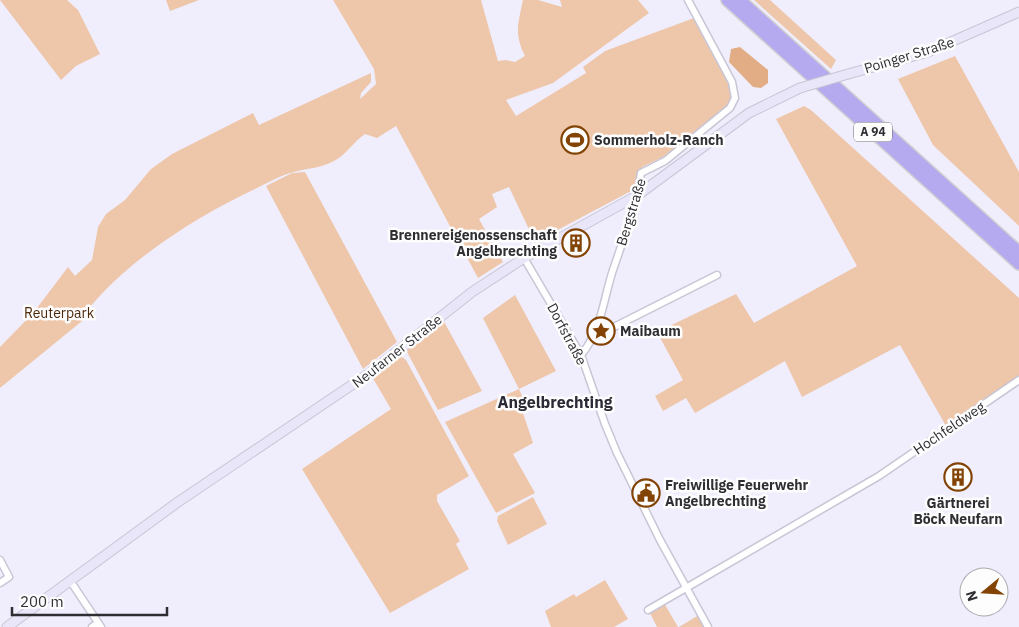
<svg xmlns="http://www.w3.org/2000/svg" width="1019" height="627" font-family="'IBM Plex Sans',sans-serif">
<style>
.green{fill:#eec6aa}
.water{fill:#e2ac85}
.lines{fill:none;stroke-linecap:round;stroke-linejoin:round}
.street-casing{stroke:#c8c6d5;stroke-width:9}
.secondary-casing{stroke:#c8c6d5;stroke-width:11}
.highway-casing{stroke:#d1d1d2;stroke-width:14}
.street{stroke:#fff;stroke-width:6}
.secondary{stroke:#e9e6fa;stroke-width:9}
.highway{stroke:#b5aaef;stroke-width:11}
.secondary-bridge-casing{stroke:#c8c6d5;stroke-width:11;stroke-linecap:butt}
.secondary-bridge{stroke:#e9e6fa;stroke-width:9}
.labels{text-anchor:middle;stroke-width:5;stroke-linejoin:round;paint-order:stroke}
.shield{fill:#fdfdfd;stroke:#6c6c70;stroke-width:1}
.shield-label{font-size:12px;font-weight:bold;fill:#2e2e33}
.street-label{font-size:14px;fill:#2e2e33;stroke:#fdfdfd}
.poi-label{font-size:14px;font-weight:bold;fill:#2e2e33;stroke:#fdfdfd;text-anchor:start}
.park-label{font-size:14px;fill:#4e2a0c;stroke:#fdfdfd}
.quarter-label{font-size:16px;font-weight:bold;fill:#2a2934;stroke:#fdfdfd}
</style>
<rect width="100%" height="100%" fill="#f0eefd"/>
<path class="green" d="M0,0H67L78,10L100,54L76,66L61,80Z
M166,0H199L170,11Z
M333,0H481L498,61L506,60L515,62L525,56C514,34 518,24 523,0H538L562,7L560,0H638L649,13L553,83L506,100L516,116L586,73L583,67L605,51L694,18L732,86V97L728,105L663,157L642,167L631,191L535,242L509,187L492,194L497,207L479,219L503,262L478,278L396,126L377,138L365,134C353,142 347,154 334,161C320,169 305,168 290,173C280,176 269,182 259,187C198,215 127,260 85,313L87,317L0,388V347L34,312L68,267L75,276L92,260L98,227L106,214L125,200L151,169L172,154L253,113L259,125L371,73V82L361,93L360,99L376,84L374,69Z
M754,0H770L836,60L831,69Z
M955,56L1019,172V226L933,145L898,79Z
M804,106L811,110L1019,298V376L946,426L900,345L802,397L785,361L695,413L686,398L663,411L655,396L683,380L657,332L736,294L754,323L857,266L776,119Z
M305,172L397,342L363,369L266,186L292,173Z
M515,295L556,371L519,389L523,398V413L533,443L513,454L535,493L496,513L445,422L519,389L483,318Z
M442,318L482,391L438,410L407,352L408,345Z
M398,354L406,360L469,476L437,495V501L460,541L456,544L469,569L390,613L302,469L391,409L371,375Z
M533,497L547,524L508,545L497,521L498,516Z
M605,580L628,619L614,627H551L545,611L574,594L576,597Z
M664,603L678,627H657L649,611Z
M699,615L706,627H679Z"/>
<path class="water" d="M740,47L768,70V83L761,88L753,87L729,62L731,49Z"/>
<g class="lines">
<g class="street-casing">
<path id="street" d="M524,258L581,355L605,424L617,453L660,540L708,627
M598,327L610,329L717,275
M581,355C601,331 603,302 612,273C623,240 636,207 641,173L665,161L730,108L735,98L732,82L688,0
M0,560L9,577L0,583
M71,582L101,627
M648,610L879,476L1019,380
M92,627L98,623"/>
</g>
<g class="secondary-casing">
<path id="secondary" d="M848,74L928,52L1019,12
M7,627L178,502L371,372L472,292L524,258L638,195L749,113L800,88"/>
</g>
<g class="highway-casing">
<path id="highway" d="M727,0L1019,264
M740,0L1019,252"/>
</g>
<use href="#street" class="street"/>
<use href="#secondary" class="secondary"/>
<use href="#highway" class="highway"/>
<g class="secondary-bridge-casing">
<path id="secondary-bridge" d="M800,88L848,74"/>
</g>
<use href="#secondary-bridge" class="secondary-bridge"/>
</g>
<defs>
<g id="stadium-ring" transform="scale(1.4375)"><circle r="9.5" fill="#fdfdfd" stroke="#824304" stroke-width="1.5"/><path d="M0-5a6.5 5 0 1 0 0 10a6.5 5 0 1 0 0-10ZM-3.5-1.8h7v3.6h-7Z" fill="#824304"/></g>
<g id="building-ring" transform="scale(1.4375)"><circle r="9.5" fill="#fdfdfd" stroke="#824304" stroke-width="1.5"/><path d="M-4-6H4V6H1V3H-1V6H-4ZM-2.5-4.3h1.7v1.8h-1.7ZM.8-4.3h1.7v1.8H.8ZM-2.5-1h1.7V.8h-1.7ZM.8-1h1.7V.8H.8Z" fill="#824304"/></g>
<g id="sight-ring" transform="scale(1.4375)"><circle r="9.5" fill="#fdfdfd" stroke="#824304" stroke-width="1.5"/><path d="M0-6L1.8-2.2L6-1.7L2.9 1.2L3.7 5.4L0 3.3L-3.7 5.4L-2.9 1.2L-6-1.7L-1.8-2.2Z" fill="#824304"/></g>
<g id="civic-ring" transform="scale(1.4375)"><circle r="9.5" fill="#fdfdfd" stroke="#824304" stroke-width="1.5"/><path d="M-.6-6.5H3V-4.5H.6V-3L4-1V1h2V6H-6V1h2V-1L-.6-3ZM-1.2 2.5V6h2.4V2.5Z" fill="#824304"/></g>
</defs>
<g fill-rule="evenodd">
<use href="#stadium-ring" x="575" y="140"/>
<use href="#building-ring" x="576" y="243"/>
<use href="#sight-ring" x="601" y="331"/>
<use href="#building-ring" x="958" y="477"/>
<use href="#civic-ring" x="646" y="493"/>
</g>
<g class="labels">
<rect class="shield" x="854" y="122.5" width="38" height="19" rx="4"/>
<g class="shield-label">
<text x="873" y="136">A 94</text>
</g>
<g class="street-label">
<text transform="translate(909 55) rotate(-17)" y="5">Poinger Straße</text>
<text transform="translate(631 212) rotate(-73)" y="5">Bergstraße</text>
<text transform="translate(567 334) rotate(62)" y="5">Dorfstraße</text>
<text transform="translate(397 351) rotate(-38)" y="5">Neufarner Straße</text>
<text transform="translate(949 428) rotate(-34)" y="5">Hochfeldweg</text>
</g>
<g class="poi-label">
<text x="594" y="145">Sommerholz-Ranch</text>
<text x="557" y="240" text-anchor="end">Brennereigenossenschaft<tspan x="557" dy="16">Angelbrechting</tspan></text>
<text x="620" y="336">Maibaum</text>
<text x="665" y="490">Freiwillige Feuerwehr<tspan x="665" dy="16">Angelbrechting</tspan></text>
<text x="958" y="508" text-anchor="middle">Gärtnerei<tspan x="958" dy="16">Böck Neufarn</tspan></text>
</g>
<g class="park-label">
<text x="59" y="318">Reuterpark</text>
</g>
<g class="quarter-label">
<text x="555" y="408">Angelbrechting</text>
</g>
</g>
<g transform="translate(984 592) rotate(252)"><circle r="24" fill="#fdfdfd" stroke="#aaaaac"/>
<path d="M0-4L9 19L0 12L-9 19Z" fill="#824304"/>
<text y="-8" font-size="14" font-weight="bold" text-anchor="middle" fill="#2e2e33">N</text>
</g>
<path d="M12 607v8h155v-8" fill="none" stroke="#2e2e33" stroke-width="2.5"/>
<text x="20" y="607" font-size="15" fill="#2e2e33" stroke="#fdfdfd" stroke-width="4" paint-order="stroke">200 m</text>
</svg>
